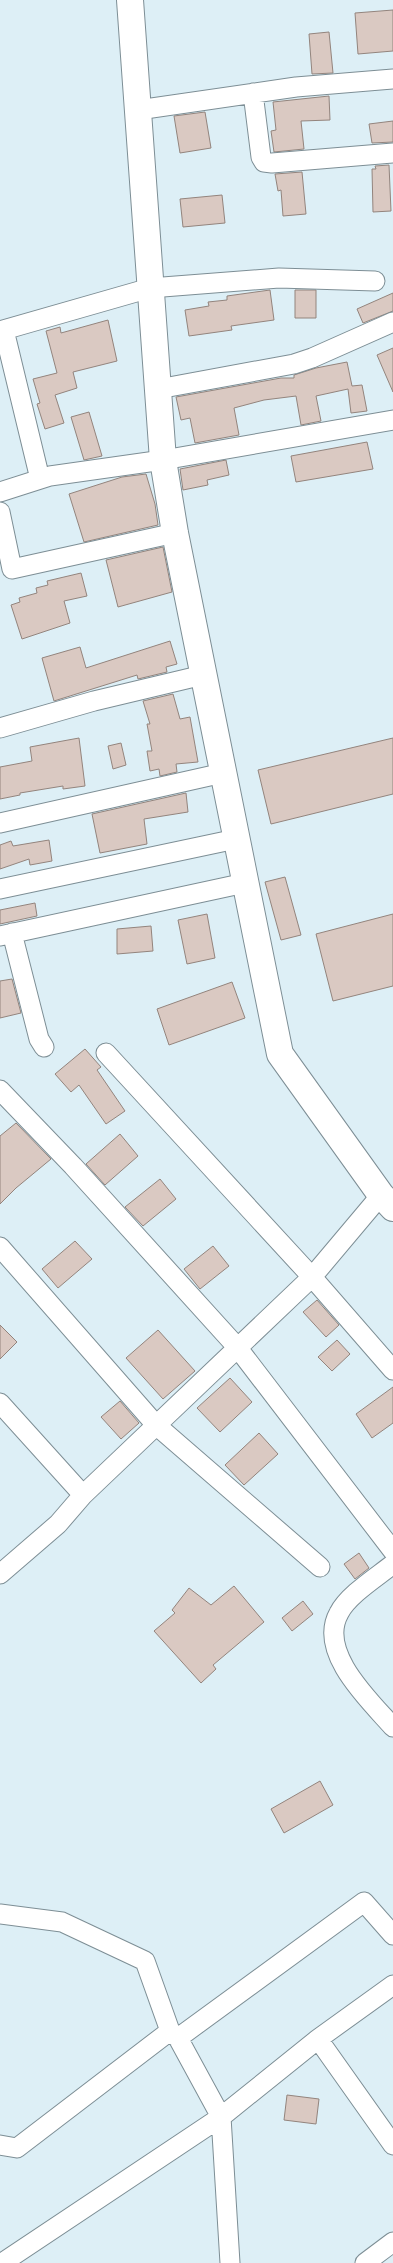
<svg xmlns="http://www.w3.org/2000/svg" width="393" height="2263" font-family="Karla,sans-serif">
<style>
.building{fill:#dac9c2;stroke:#93847d}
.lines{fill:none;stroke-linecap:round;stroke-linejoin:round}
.street-casing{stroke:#7d8e95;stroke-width:21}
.secondary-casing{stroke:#7d8e95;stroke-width:28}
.street{stroke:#fff;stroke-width:19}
.secondary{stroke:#fff;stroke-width:26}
</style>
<rect width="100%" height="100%" fill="#ddeff6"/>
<path class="building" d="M393,10V51L358,54L355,13Z
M329,32L333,73L312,74L309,34Z
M329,96L330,120L301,121L304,149L274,152L271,131L276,130L273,102Z
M205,112L211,148L180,153L174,116Z
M393,121V142L372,143L369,124Z
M389,165L391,211L373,212L372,169H376L375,166Z
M302,172L306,214L283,216L281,190L278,191L275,174Z
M222,195L225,223L183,227L180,199Z
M270,290L274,320L231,326L232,330L189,336L185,310L209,306L208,302L227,300V296Z
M295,290H316V318H295Z
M393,293V311L363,323L357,309Z
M108,320L117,361L73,372L77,388L55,395L64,423L45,429L37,404L40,403L33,379L57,373L46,331L60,327L61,333Z
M393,348V392L377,355Z
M347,362L352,386L362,385L367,411L351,413L348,389L316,396L321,421L301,425L296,396L264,400L234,408L239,435L195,443L190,418L181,420L176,397L281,378H294V375L316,368Z
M89,412L102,456L84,460L71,417Z
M367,442L373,469L296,482L291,456Z
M226,460L229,475L207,480L208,485L183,490L180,469Z
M146,474L155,504L158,525L84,542L69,494L122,477Z
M163,547L172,592L118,607L106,560Z
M81,573L87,596L64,601L70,623L22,639L11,605L20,602L19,598L37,593L36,588L48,585L47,581Z
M170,641L177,664L166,667L167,672L138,679L137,675L54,701L42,658L80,647L86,668Z
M173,694L180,719L190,717L198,762L176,764L177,772L160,776L159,769L150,771L147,751H152L147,724H150L143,701Z
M79,738L85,786L63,789V786L20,793V795L0,799V767L32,761L30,747Z
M393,738V794L271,824L258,770Z
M121,743L126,765L113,769L108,746Z
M186,793L188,812L144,819L147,844L100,853L92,814Z
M49,840L52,861L30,865L29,859L0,869V845L11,841L13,846Z
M285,877L301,935L281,940L265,882Z
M35,903L37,916L0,924V910Z
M207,914L215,958L187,964L178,920Z
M393,914V986L333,1001L316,934Z
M151,926L153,951L117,954V929Z
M12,979L21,1013L0,1018V981Z
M232,982L245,1018L169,1045L157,1009Z
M85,1049L101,1067L97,1070L125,1111L106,1124L79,1085L71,1092L55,1074Z
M16,1123L51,1159L16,1188L0,1204V1136Z
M120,1134L138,1156L105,1185L86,1164Z
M160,1179L176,1199L143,1226L125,1207Z
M75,1241L92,1259L58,1288L42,1269Z
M213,1246L229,1266L200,1289L184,1269Z
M317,1300L339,1325L326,1337L303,1312Z
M0,1325L17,1342L0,1359Z
M158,1330L195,1371L163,1399L126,1358Z
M337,1340L350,1354L332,1371L318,1357Z
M230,1378L252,1402L220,1432L197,1408Z
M393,1387V1423L372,1438L356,1414Z
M120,1401L139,1423L121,1439L101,1417Z
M259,1433L278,1454L244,1485L225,1465Z
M359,1553L369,1568L355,1579L344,1564Z
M234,1586L264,1622L213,1665L216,1669L201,1683L154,1631L175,1613L172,1610L189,1588L211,1605Z
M303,1601L313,1614L292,1631L282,1618Z
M320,1781L333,1805L284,1833L271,1809Z
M287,2095L319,2099L316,2124L284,2120Z"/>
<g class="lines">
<g class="street-casing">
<path id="street" d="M253,93L261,157L264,162L272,163L393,153
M138,110L296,87L393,79
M4,330L40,479
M0,331L150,288L279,278L375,281
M158,389L294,364L312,358L393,322
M0,492L50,476L163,460L393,420
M0,512L12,569L175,533
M0,728L94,701L203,675
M0,823L223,773
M0,889L236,839
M12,933L39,1039L44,1047
M0,936L245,883
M106,1053L312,1277L393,1370
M0,1090L73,1166L237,1347L393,1551
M0,1247L156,1425L320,1567
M0,1403L83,1495
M393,1564C377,1577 348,1595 339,1613C317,1652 370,1701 393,1727
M0,1574L58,1524L83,1495L312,1277L381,1195
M0,1914L62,1922L145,1961L170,2031L178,2038L364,1902L393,1935
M178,2038L221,2117L230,2263
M318,2039L393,2145
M0,2145L17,2148L170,2031
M2,2263L221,2117L318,2039L393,1985
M365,2263L393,2242"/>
</g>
<g class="secondary-casing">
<path id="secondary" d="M130,0L163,460L175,533L280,1054L381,1195L393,1208"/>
</g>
<use href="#street" class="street"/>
<use href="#secondary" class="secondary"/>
</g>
</svg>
